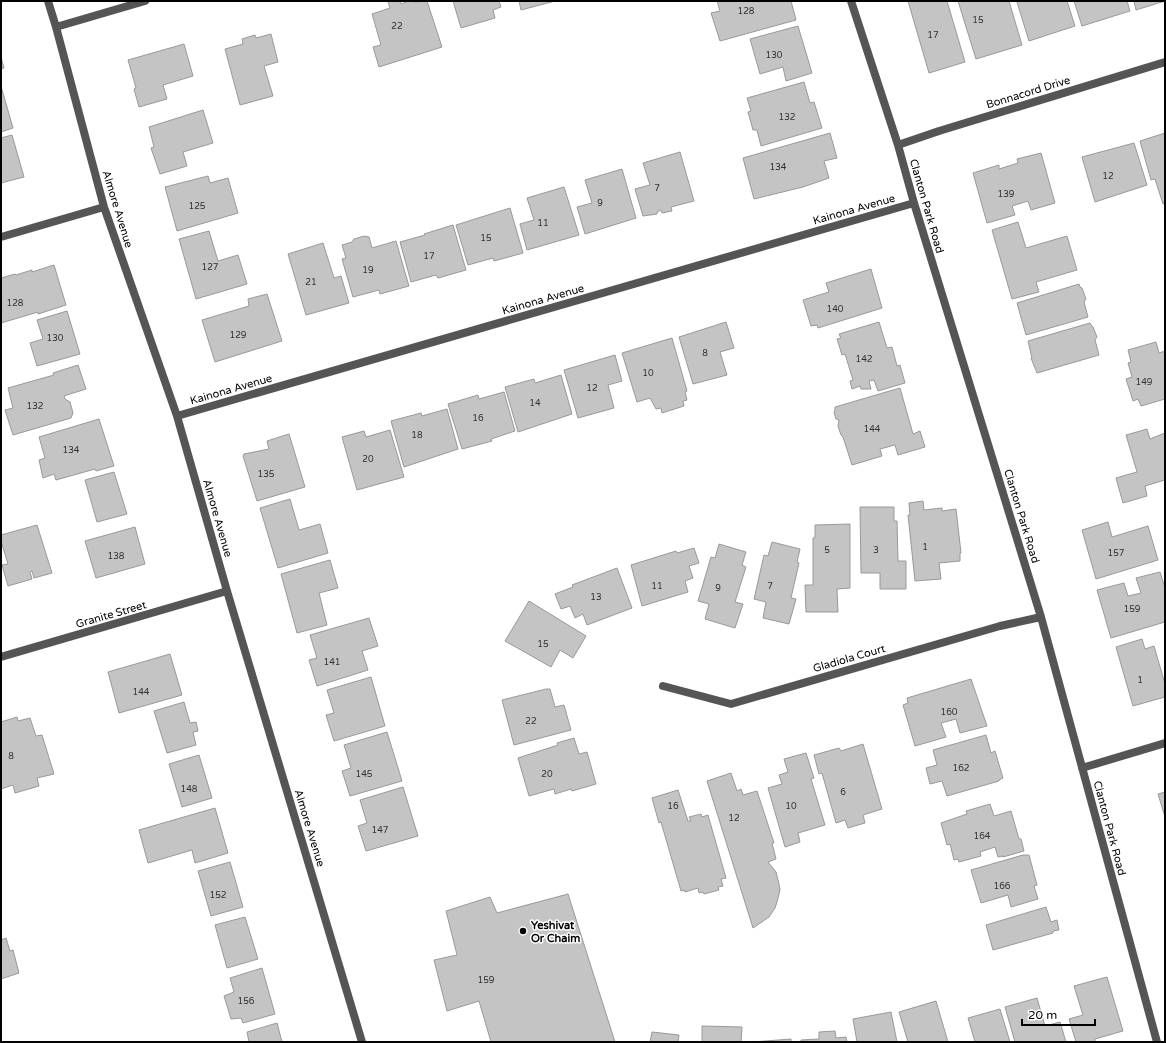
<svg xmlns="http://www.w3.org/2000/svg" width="1166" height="1043" font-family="'Varela Round',sans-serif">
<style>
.building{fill:#c4c4c4;stroke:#999}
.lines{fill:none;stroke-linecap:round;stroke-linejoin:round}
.minor{stroke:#555;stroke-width:8}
.poi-dot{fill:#000;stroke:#fff;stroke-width:1.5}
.labels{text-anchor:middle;stroke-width:3;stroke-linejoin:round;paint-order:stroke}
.number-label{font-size:9px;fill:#313131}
.street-label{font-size:11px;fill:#000;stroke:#fff}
.poi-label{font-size:11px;font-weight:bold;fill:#000;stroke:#fff;text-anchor:start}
</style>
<rect width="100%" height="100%" fill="#fff"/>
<path class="building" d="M391,1H400L401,4L409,1H414V2L427,1L442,47L379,67L373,47L381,45L372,14L390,8L388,2Z
M453,1H499L501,7L493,10L495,18L461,28Z
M519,1H555L521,10Z
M717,1H791L796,20L720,41L711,13L720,11Z
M908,1H947L965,62L929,73Z
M958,1H1009L1022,45L976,59Z
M1020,1H1067L1075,26L1029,41L1017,2Z
M1074,1H1127L1130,11L1082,26Z
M1134,1H1165L1136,10Z
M798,26L812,73L786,81L783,67L760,74L750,39Z
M271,34L278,62L264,66L273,96L240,105L225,49L243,44L242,39L255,35L256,38Z
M184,44L193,76L163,85L167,99L139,107L134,89L136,88L128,60Z
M1,57L4,68L1,69Z
M804,82L810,103L814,102L822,128L761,146L757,130H753L748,112L751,111L747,98Z
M1,86L13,128L1,132Z
M203,110L213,143L183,152L187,166L160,174L151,148L154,147L149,127Z
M830,133L837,158L824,161L829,178L803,187L754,199L743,158Z
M1165,133V203L1163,204L1155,179L1151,180L1140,141Z
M12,135L24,177L1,183V138Z
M1134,143L1147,185L1095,202L1082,157Z
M680,152L694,201L671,207L672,211L662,213L661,210L657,212V214L643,216L635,189L650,185L643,163Z
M1041,153L1055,203L1031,210L1028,201L1012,206L1015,215L987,223L973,173L999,165V169L1018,163L1017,159Z
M622,169L636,218L585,234L577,207L592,203L585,180Z
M208,176L210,183L228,178L238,213L177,231L165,187Z
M564,187L579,235L527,250L520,224L534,220L527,198Z
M510,208L523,253L494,261L493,258L468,265L456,225Z
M1018,222L1026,248L1067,236L1077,270L1036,282L1039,292L1012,299L992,230Z
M453,225L466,270L438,278L436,275L411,282L400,242L425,235L424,234Z
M209,231L218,261L238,255L247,284L196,299L179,239Z
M364,236L369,237L372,248L396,241L409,286L380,294L379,290L353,297L342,259L346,258L342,245L352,242L354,239Z
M323,243L334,278L341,276L349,303L306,315L288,254Z
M54,265L66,305L38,314V312L1,323V278L15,274L16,275L32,270V272Z
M871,269L882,308L818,328L817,325L811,326L803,300L829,292L826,283Z
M1079,284L1080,287L1082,288L1086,299L1084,302L1088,317L1026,335L1017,303Z
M267,294L282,341L215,362L202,320L249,306L248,299Z
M67,311L80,354L37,366L30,343L43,339L37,320Z
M726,322L734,348L720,352L727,375L693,384L679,337Z
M879,322L887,348L892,347L897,366L900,365L905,383L878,391L874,380L869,381L871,389H861L860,386L852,389L850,381L853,380L845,354L842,355L837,339L841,338L839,334Z
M1090,323L1091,325L1093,327L1097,337L1095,340L1099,355L1037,373L1031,358H1032L1028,341Z
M672,338L687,391L685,392L687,400L683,401L684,406L662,413L661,408L656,409L650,398L637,402L622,353Z
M1156,342L1159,353L1165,351V399L1141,406L1138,399L1133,401L1126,379L1132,377L1128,363L1131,362L1128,350Z
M615,355L622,381L608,385L614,408L578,418L564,370Z
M78,365L86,389L64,396L65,399L70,402L73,413L71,418L13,435L5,410L13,408L8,388L54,375L53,373Z
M561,375L572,414L518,432L505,387L534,379L535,383Z
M900,388L913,434L920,431L925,447L898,455L895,445L880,449L882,456L852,465L843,437L841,435L838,426L839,420L836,419L834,412L835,410V407Z
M504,392L515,431L491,439L492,441L462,449L448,404L478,395L479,399Z
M447,409L458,449L404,467L391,421L421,413L422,416Z
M99,419L114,466L96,471L95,469L56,480L54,474L43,478L39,460L45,458L39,437Z
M1147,429L1150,439L1165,433V480L1145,486L1147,496L1123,503L1116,478L1137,472L1126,435Z
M390,430L404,477L357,490L342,437L364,431L366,437Z
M289,434L305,487L257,501L243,456L244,454L269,449L267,441Z
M114,472L127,514L97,522L85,480Z
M290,499L299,530L320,524L328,553L278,568L260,508Z
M923,501L924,510L942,508V511L956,509L961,553H960V561L939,563L941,579L915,581L908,515H910L909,503Z
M860,507H894V521H897L898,561H906V589H880V573H861Z
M1108,522L1112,537L1148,526L1158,560L1096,579L1082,530Z
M850,524V588L837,589L838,612H806L805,585H813V538H815V525Z
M37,525L52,573L34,578L32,571L30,572L32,579L8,586L2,565L8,564L1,541V535Z
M135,527L145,564L96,578L85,541Z
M772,542L800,549L797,562L799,563L791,598L796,599L789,624L763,618L766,602L754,599L764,555L768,556Z
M719,544L746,552L742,565L746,567L735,602L743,604L735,628L705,619L709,604L698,601L711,557L715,558Z
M694,548L699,563L689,566L693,578L685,581L688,592L642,606L631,565L676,551L677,553Z
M330,560L338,588L319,593L327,625L297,633L281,574Z
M617,568L632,608L587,625L583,614L575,618L570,606L561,609L555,594L573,587L572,585Z
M1160,572L1165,588V622L1111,638L1097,590L1124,583L1128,596L1141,593L1136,578Z
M529,601L586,636L573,658L560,650L551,667L505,641Z
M369,618L378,646L362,651L368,670L317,686L309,660L317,658L310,635Z
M1142,639L1145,649L1154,646L1165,684V697L1133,706L1116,647Z
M170,654L182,695L119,713L108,672Z
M371,677L385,726L334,741L326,715L334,713L327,690Z
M971,679L987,726L960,733L956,719L941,723L946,737L915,746L903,705L908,703L907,698Z
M546,689H550L555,707L564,705L571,730L514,745L502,700Z
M184,702L190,723L196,722L198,731L193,732L196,745L167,753L154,711Z
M17,717L18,721L30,718L36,736L42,735L54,774L37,778L39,786L15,793L13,785L1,789V722Z
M387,732L402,781L350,796L342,771L351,768L344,745Z
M986,735L991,753L995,751L1003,778L999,780V781L947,796L942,781L930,784L926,768L937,765L933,750Z
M574,738L579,754L587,752L596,784L572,791L571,789L555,794L554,789L529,796L518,758L558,745L557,743Z
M863,744L882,809L863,815L865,823L848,828L845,820L836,823L822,773L819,774L814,755L839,748L841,751Z
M806,753L814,778L811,779L825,825L798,833L800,842L785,847L768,788L782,784L779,775L788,772L784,759Z
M199,755L212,798L182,807L169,764Z
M731,773L737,791L741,789L743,795L757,791L774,843H772L776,859L768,862L776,872L779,884L780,890L777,902L775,908L769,917L753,928L707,781Z
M403,787L418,836L366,851L358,826L367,823L360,800Z
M678,790L688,821H691L689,817L701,814L702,817L708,815L726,878L721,879L723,886L718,887L719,890L704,894L703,892L699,893L698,888L685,892V890L681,891L661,822L659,823L652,798Z
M1165,792V817L1158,794Z
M990,804L994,816L1011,811L1019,839H1021L1024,851L1003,857V856L998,857L995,847L980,852L981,856L959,862L958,859L954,860L950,844L947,845L941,823L967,814L966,811Z
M215,808L228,853L195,863L192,850L148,863L139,830Z
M1023,855H1029L1037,885L1034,886L1038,899L1011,907L1008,895L981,903L971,870Z
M230,862L243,907L211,916L198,871Z
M568,894L615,1042H491L479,1001L447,1011L434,960L457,955L446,911L490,897L497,913Z
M1046,907L1051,922L1057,920L1059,930L1053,931V933L993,950L986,925Z
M245,917L258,959L227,968L215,925Z
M6,938L10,951L13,950L19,973L1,979V940Z
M262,968L275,1014L243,1023L241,1018L231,1019L224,996L234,992L230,978Z
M1107,977L1123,1031L1095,1039V1041L1092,1042H1076L1069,1019L1083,1015L1074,986Z
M1037,998L1045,1026L1060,1022L1066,1042H1015L1005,1007Z
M936,1001L948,1042H908L899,1012Z
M1000,1009L1010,1042H975L968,1018Z
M891,1012L897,1042H857L853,1019Z
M277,1023L282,1042H249L247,1032Z
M702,1026L742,1027L741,1042H702Z
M835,1031L836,1038L846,1037L847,1042H801V1040L819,1039V1032Z
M652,1032L679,1035L678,1042H650Z
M791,1039V1042H752Z"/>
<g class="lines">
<path class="minor" d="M48,1L56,27L104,207L177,416L227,591L362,1042
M851,1L898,145L914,203L1041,617L1157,1042
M56,27L145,1
M898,145L939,131L1165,62
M1,237L104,207
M177,416L914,203
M1,657L227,591
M663,686L731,704L1000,626L1041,617
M1082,768L1165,743"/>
</g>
<circle class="poi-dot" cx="523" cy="931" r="4"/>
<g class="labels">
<g class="number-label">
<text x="746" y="14">128</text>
<text x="978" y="23">15</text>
<text x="397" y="29">22</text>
<text x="933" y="38">17</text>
<text x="774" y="58">130</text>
<text x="787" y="120">132</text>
<text x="778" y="170">134</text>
<text x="1108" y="179">12</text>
<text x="657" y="191">7</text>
<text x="1006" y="197">139</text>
<text x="600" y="206">9</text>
<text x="197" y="209">125</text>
<text x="543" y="226">11</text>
<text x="486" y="241">15</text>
<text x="429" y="259">17</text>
<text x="210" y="270">127</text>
<text x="368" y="273">19</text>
<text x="311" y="285">21</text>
<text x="15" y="306">128</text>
<text x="835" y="312">140</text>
<text x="238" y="338">129</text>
<text x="55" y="341">130</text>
<text x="705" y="356">8</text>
<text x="864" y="362">142</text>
<text x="648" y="376">10</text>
<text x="1144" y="385">149</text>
<text x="592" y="391">12</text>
<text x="535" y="406">14</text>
<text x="35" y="409">132</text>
<text x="478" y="421">16</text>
<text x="872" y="432">144</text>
<text x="417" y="438">18</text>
<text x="71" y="453">134</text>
<text x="368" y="462">20</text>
<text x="266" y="477">135</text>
<text x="925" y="550">1</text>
<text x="827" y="553">5</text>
<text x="876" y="553">3</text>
<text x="1116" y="556">157</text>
<text x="116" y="559">138</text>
<text x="657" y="589">11</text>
<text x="770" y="589">7</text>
<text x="718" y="591">9</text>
<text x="596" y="600">13</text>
<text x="1132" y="612">159</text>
<text x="543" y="647">15</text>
<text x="332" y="665">141</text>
<text x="1140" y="683">1</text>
<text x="141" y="695">144</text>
<text x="949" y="715">160</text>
<text x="531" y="724">22</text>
<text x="11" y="759">8</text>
<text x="961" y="771">162</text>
<text x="364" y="777">145</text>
<text x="547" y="777">20</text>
<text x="189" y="792">148</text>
<text x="843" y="795">6</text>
<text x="673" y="809">16</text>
<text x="791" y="809">10</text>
<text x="734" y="821">12</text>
<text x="380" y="833">147</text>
<text x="982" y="839">164</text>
<text x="1002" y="889">166</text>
<text x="218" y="898">152</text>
<text x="486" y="983">159</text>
<text x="246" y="1004">156</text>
</g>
<g class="street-label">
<text transform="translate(1028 92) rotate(-17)" y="4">Bonnacord Drive</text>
<text transform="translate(927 206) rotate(74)" y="4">Clanton Park Road</text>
<text transform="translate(118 209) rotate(73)" y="4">Almore Avenue</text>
<text transform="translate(854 209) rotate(-16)" y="4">Kainona Avenue</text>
<text transform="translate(543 299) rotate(-16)" y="4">Kainona Avenue</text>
<text transform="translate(231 389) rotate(-16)" y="4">Kainona Avenue</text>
<text transform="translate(1022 516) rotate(73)" y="4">Clanton Park Road</text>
<text transform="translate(218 518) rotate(74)" y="4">Almore Avenue</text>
<text transform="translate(111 614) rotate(-16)" y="4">Granite Street</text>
<text transform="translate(849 658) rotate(-16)" y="4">Gladiola Court</text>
<text transform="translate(310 828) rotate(73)" y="4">Almore Avenue</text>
<text transform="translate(1110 828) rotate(75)" y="4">Clanton Park Road</text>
</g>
<g class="poi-label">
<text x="531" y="929">Yeshivat<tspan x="531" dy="13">Or Chaim</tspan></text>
</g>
</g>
<rect width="1166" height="1043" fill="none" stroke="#000000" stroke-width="4"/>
<path d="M1022 1019v6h73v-6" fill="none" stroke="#000000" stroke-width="2"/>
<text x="1028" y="1019" font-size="12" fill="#000000" stroke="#ffffff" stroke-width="3" paint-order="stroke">20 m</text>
</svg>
